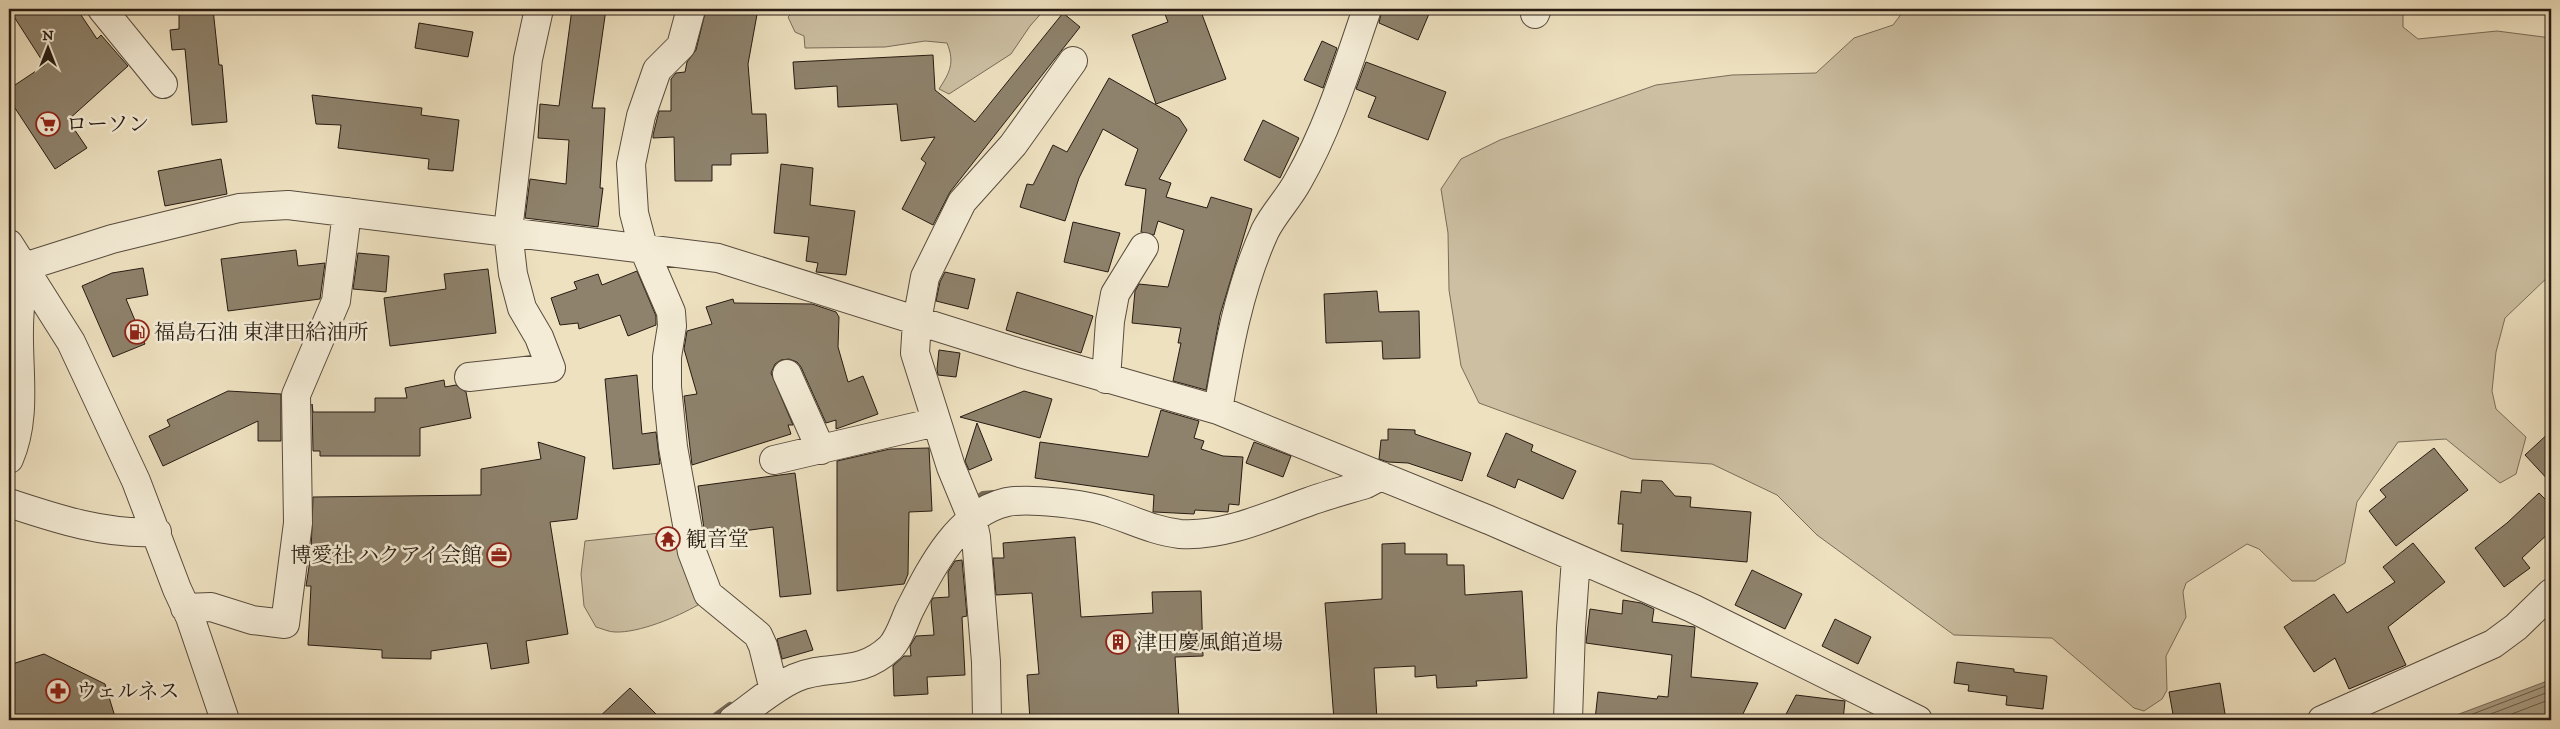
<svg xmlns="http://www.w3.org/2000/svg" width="2560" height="729" font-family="'IM FELL DW Pica','Noto Serif JP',serif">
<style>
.green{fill:#ccbfa2;stroke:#796d5a}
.water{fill:#aa9e85;stroke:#756a57}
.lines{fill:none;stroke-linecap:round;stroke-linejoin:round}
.shore{stroke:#685c4c;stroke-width:1}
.stream{stroke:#756a57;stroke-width:8}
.building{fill:#8e826c;stroke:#261b12}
.minor-casing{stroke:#584c3e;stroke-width:30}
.minor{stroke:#f4ecd6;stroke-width:28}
.labels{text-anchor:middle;stroke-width:5;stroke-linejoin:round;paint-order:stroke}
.poi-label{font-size:21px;fill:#261b12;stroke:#f4ecd6;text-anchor:start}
</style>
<rect width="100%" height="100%" fill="#eee1c0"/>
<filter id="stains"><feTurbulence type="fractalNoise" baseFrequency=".004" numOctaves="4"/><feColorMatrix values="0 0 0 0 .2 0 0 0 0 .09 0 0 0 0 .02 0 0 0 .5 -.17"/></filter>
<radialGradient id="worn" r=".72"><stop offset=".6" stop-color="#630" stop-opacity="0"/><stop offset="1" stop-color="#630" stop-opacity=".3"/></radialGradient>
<path class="green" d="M796,9H1045L1030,26L1011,54L949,94L939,89C950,72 955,63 947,43L925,41L885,47L805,48L804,36L795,32L788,17Z
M1905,9H2403V27L2418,39L2497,31L2551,38V274L2505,318L2496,352L2492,391L2496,409L2526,437L2516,474L2500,483L2446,439L2398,442L2357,502L2345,563L2315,581H2292L2259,549L2247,544L2186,583L2183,592L2186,617L2166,656L2167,690L2162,699L2144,711L2134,708L2052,638L1954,635L1817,535L1777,495L1712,464L1632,459L1479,403L1461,366L1449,290L1448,233L1441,189L1461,159L1500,140L1656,85L1732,75L1816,73L1854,38L1893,25Z
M679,531L699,595L698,605C677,617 639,633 615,632C609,632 603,629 596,627L584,606L581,574L585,541Z"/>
<path class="water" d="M2551,679V720H2443L2542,683Z"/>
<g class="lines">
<path class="shore" d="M2457,720L2551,684
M2475,720L2551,691
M2496,720L2551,699"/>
<path class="stream" d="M971,504L983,495L994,494
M711,720L730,706"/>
</g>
<path class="building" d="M9,9H77L97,39L101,35L128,66L68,120L87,148L55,169L9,99V89L45,65Z
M179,9H213L219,65H222L227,122L192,125L185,49L172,50L170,30L179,29Z
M572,9H606L592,108H605L600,188H603L598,227L525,218L530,179L566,184L569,140L538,138L540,104L559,106Z
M706,9H758L748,64L752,114H766L768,153L731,154V165H712V181H675L674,137L653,138V135L659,111H671V79L676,73L685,72L687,62L696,50Z
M1163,9H1200L1226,79L1156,104L1132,35L1168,22Z
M1382,9H1431L1418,40L1379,23Z
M1063,13L1080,27L950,192L933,225L902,209L926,163L921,159L935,137L901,141L897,104L838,107L837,86L795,89L793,62L933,55L935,90L975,122Z
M419,23L473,32L468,57L415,48Z
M1322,41L1337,48L1323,88L1304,80Z
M1366,62L1446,92L1428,140L1368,117L1376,97L1356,89Z
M1109,78L1179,118L1187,130L1159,179L1171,183L1166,197L1207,208L1211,197L1252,209L1220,315L1206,390L1173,381L1181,343H1178L1181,328L1132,323L1135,291L1139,284L1168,287L1184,230L1158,221L1154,235L1141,232L1146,189L1125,185L1138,149L1103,129L1079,178L1065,221L1020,207L1027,184L1033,185L1053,145L1067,152Z
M312,95L422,108L421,115L459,120L453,171L428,169L429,159L338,148L341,125L316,124Z
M1263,120L1299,138L1280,178L1244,160Z
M221,159L227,194L165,206L158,171Z
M781,164L813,168L810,205L855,211L846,275L816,272L818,263L806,261L809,237L774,233Z
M1073,222L1120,233L1108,272L1064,262Z
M296,250L298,266L325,263L320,299L228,311L221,259Z
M358,253L389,256L386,292L353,289Z
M143,268L148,295L126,299L145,344L113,357L82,286L112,273Z
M488,269L496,333L390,346L384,298L446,289L444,274Z
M637,271L656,316V325L628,336L620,315L579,329L578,323L560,325L551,298L577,289L574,282L598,274L602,285Z
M945,272L975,279L968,309L936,301L940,282Z
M1377,291L1379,312L1419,311L1420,358L1383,359L1382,341L1326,343L1324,294Z
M1017,292L1093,316L1081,353L1006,330Z
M733,299L734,303L812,304L836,312L839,317L838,347L848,382L863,376L878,414L836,429V420L826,423L801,367L797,362L789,359L781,360L775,364L771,373L793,425H788L791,434L692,465L684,396L697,394L684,349L687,331L712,324L706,307Z
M939,350L960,353L956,377L938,375L937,369Z
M637,375L642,434L656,432L660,464L613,469L605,379Z
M444,380L445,387L456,385L466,392L471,418L420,428V456H320V451H313L312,404L313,412H375V398H407L405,388Z
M228,391L281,394V441H258V421L163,466L149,436L170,426L167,420Z
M1024,391L1052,399L1040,438L960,417Z
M1161,410L1199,421L1194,438L1204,441L1201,449L1223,456L1243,457L1239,505L1229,504L1228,512L1195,510L1194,514L1155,512H1153L1154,495L1035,478L1040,442L1148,457Z
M977,423L992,460L969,470L965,461Z
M1388,429L1415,430V434L1471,453L1462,481L1408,463L1388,462L1379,459L1381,440H1388Z
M2551,431V483L2525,455Z
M1506,433L1533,445L1531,451L1576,471L1563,499L1518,479L1515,488L1487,476Z
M538,442L585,457L577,519L550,522L568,634L526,641L529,663L491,669L487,643L431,651V659L382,658V650L308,645L311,586H306L311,554L313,497L481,495V469L541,459Z
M1254,442L1291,456L1283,477L1246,463Z
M929,448L932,511L909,512L908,574L904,584L837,591V461L890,449Z
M2434,448L2468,490L2396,546L2369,511L2386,497L2380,490Z
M795,473L811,594L780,597L773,527L705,536L698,486Z
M1642,480L1662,481L1675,496L1691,497L1690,507L1751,512L1747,562L1621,551L1623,524H1618L1621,491L1641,493Z
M2539,493L2551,505V531L2522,558L2530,568L2504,587L2475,548L2507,523Z
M1075,537L1081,617L1153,613L1152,592L1201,591L1203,656L1175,657L1179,720H1030L1027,675L1039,674L1032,593L996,595L993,558H1004L1003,543Z
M1405,543V554H1447V565H1464L1465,595L1522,591L1527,678L1476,681L1477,686L1437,688L1436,675L1415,677V666L1374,668L1377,720H1334L1325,603L1382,599V544Z
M2413,543L2445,582L2388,627L2406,665L2349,689L2335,658L2314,672L2284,627L2334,594L2347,613L2395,582L2383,567Z
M962,560L967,616L962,617L965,675L927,677L928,694L894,696L893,666L904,656H911L910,646L916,636L934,635L931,602L933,598L949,597L948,572L955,561Z
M1752,570L1802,594L1785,629L1735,605Z
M1623,600L1641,603L1654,609L1652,622L1695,627L1691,677L1758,683L1740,720H1595L1598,692L1657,699L1658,696L1668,697L1672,655L1586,643L1590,609L1622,614Z
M1835,619L1871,637L1858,664L1822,646Z
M806,630L813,650L782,659L777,639Z
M44,654L105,684L116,720H16L9,698V665Z
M1957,662L2014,669V672L2047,676L2043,709L2006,705L2007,696L1968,691L1969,685L1954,683Z
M2220,683L2226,720H2174L2169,692Z
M630,688L662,720H596Z
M1796,695L1845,701L1843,720H1783Z"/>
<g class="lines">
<g class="minor-casing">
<path id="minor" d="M102,9L163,84
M691,9L681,46L657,70L641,116L631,164L634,213L643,247L671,312L672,326L667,357V387L673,447L692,552L708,594L758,635L763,646L774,690
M1535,14L1537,9
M9,244L71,342L136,481L177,589L190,617L225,720
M24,267L112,239L239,208L288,205L718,258L1020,353L1218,410L1489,520L1692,608L1918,720
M787,374L821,450
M469,377L551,368L539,337L522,308L513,274L508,231L528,59L539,9
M1106,379L1110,321L1115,294L1144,247
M1218,410C1228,350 1239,288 1265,231C1274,213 1289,198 1298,181C1329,127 1347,67 1367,9
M9,459C27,418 18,372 19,329C19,308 22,287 24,267
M774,460L936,422
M9,503C57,519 106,535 157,532
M185,608L211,607L252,620L285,624L298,523L296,395L336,301L347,212
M733,720C753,706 773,688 795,678C830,663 858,678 890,648C899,639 904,622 909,611C930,570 957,513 1007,502C1029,498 1084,504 1105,511C1131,519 1153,531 1180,534C1224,537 1268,516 1308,502C1327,495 1346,490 1366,484L1381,476
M987,720L986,662L976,537L972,518L951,467L915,353L917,321L925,277L962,202L1013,145L1073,61
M1568,720L1571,628L1576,558
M2322,720L2493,644L2516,627L2551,593"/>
</g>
<use href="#minor" class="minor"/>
</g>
<defs>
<g id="supermarket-ring" transform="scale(1.25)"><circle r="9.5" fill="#f4ecd6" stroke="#8f2418" stroke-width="1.5"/><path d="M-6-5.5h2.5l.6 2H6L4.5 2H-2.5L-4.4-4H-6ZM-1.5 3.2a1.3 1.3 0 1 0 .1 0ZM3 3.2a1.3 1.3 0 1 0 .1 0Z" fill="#8f2418"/></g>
<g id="fuel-ring" transform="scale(1.25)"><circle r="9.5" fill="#f4ecd6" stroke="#8f2418" stroke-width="1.5"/><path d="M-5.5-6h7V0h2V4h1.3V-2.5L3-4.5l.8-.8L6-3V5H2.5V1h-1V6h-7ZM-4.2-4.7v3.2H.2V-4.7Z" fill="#8f2418"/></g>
<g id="temple-ring" transform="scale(1.25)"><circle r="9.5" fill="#f4ecd6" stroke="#8f2418" stroke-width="1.5"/><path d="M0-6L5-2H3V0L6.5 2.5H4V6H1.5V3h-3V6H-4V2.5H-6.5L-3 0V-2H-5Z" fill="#8f2418"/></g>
<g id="office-ring" transform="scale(1.25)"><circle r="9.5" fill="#f4ecd6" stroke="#8f2418" stroke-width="1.5"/><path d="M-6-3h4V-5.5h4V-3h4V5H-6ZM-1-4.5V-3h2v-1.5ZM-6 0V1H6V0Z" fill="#8f2418"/></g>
<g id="building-ring" transform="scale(1.25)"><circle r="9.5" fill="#f4ecd6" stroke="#8f2418" stroke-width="1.5"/><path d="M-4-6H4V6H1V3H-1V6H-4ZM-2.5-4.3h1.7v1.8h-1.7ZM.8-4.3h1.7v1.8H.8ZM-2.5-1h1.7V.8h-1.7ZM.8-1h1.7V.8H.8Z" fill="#8f2418"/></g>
<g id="pharmacy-ring" transform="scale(1.25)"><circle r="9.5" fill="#f4ecd6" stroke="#8f2418" stroke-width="1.5"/><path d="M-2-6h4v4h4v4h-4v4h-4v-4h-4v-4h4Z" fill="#8f2418"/></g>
</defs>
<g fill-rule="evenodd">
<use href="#supermarket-ring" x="48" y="124"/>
<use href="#fuel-ring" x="137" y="332"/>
<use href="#temple-ring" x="668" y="539"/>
<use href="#office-ring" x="499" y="555"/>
<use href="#building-ring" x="1118" y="642"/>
<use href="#pharmacy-ring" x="58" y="691"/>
</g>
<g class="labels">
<g class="poi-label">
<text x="66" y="131">ローソン</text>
<text x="154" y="339">福島石油 東津田給油所</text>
<text x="686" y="546">観音堂</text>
<text x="482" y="562" text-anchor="end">博愛社 ハクアイ会館</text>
<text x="1136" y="649">津田慶風館道場</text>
<text x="76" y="698">ウェルネス</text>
</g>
</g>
<rect width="2560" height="729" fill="none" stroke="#eee1c0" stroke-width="30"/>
<rect x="10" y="10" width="2540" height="709" fill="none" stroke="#261b12" stroke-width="2.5"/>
<rect x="15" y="15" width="2530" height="699" fill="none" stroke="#261b12"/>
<g transform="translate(48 48)" stroke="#f4ecd6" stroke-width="4" paint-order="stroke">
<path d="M0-4L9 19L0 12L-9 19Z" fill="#261b12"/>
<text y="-8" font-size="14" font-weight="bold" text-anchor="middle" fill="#261b12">N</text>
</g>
<rect width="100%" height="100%" filter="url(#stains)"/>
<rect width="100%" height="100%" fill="url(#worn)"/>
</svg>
